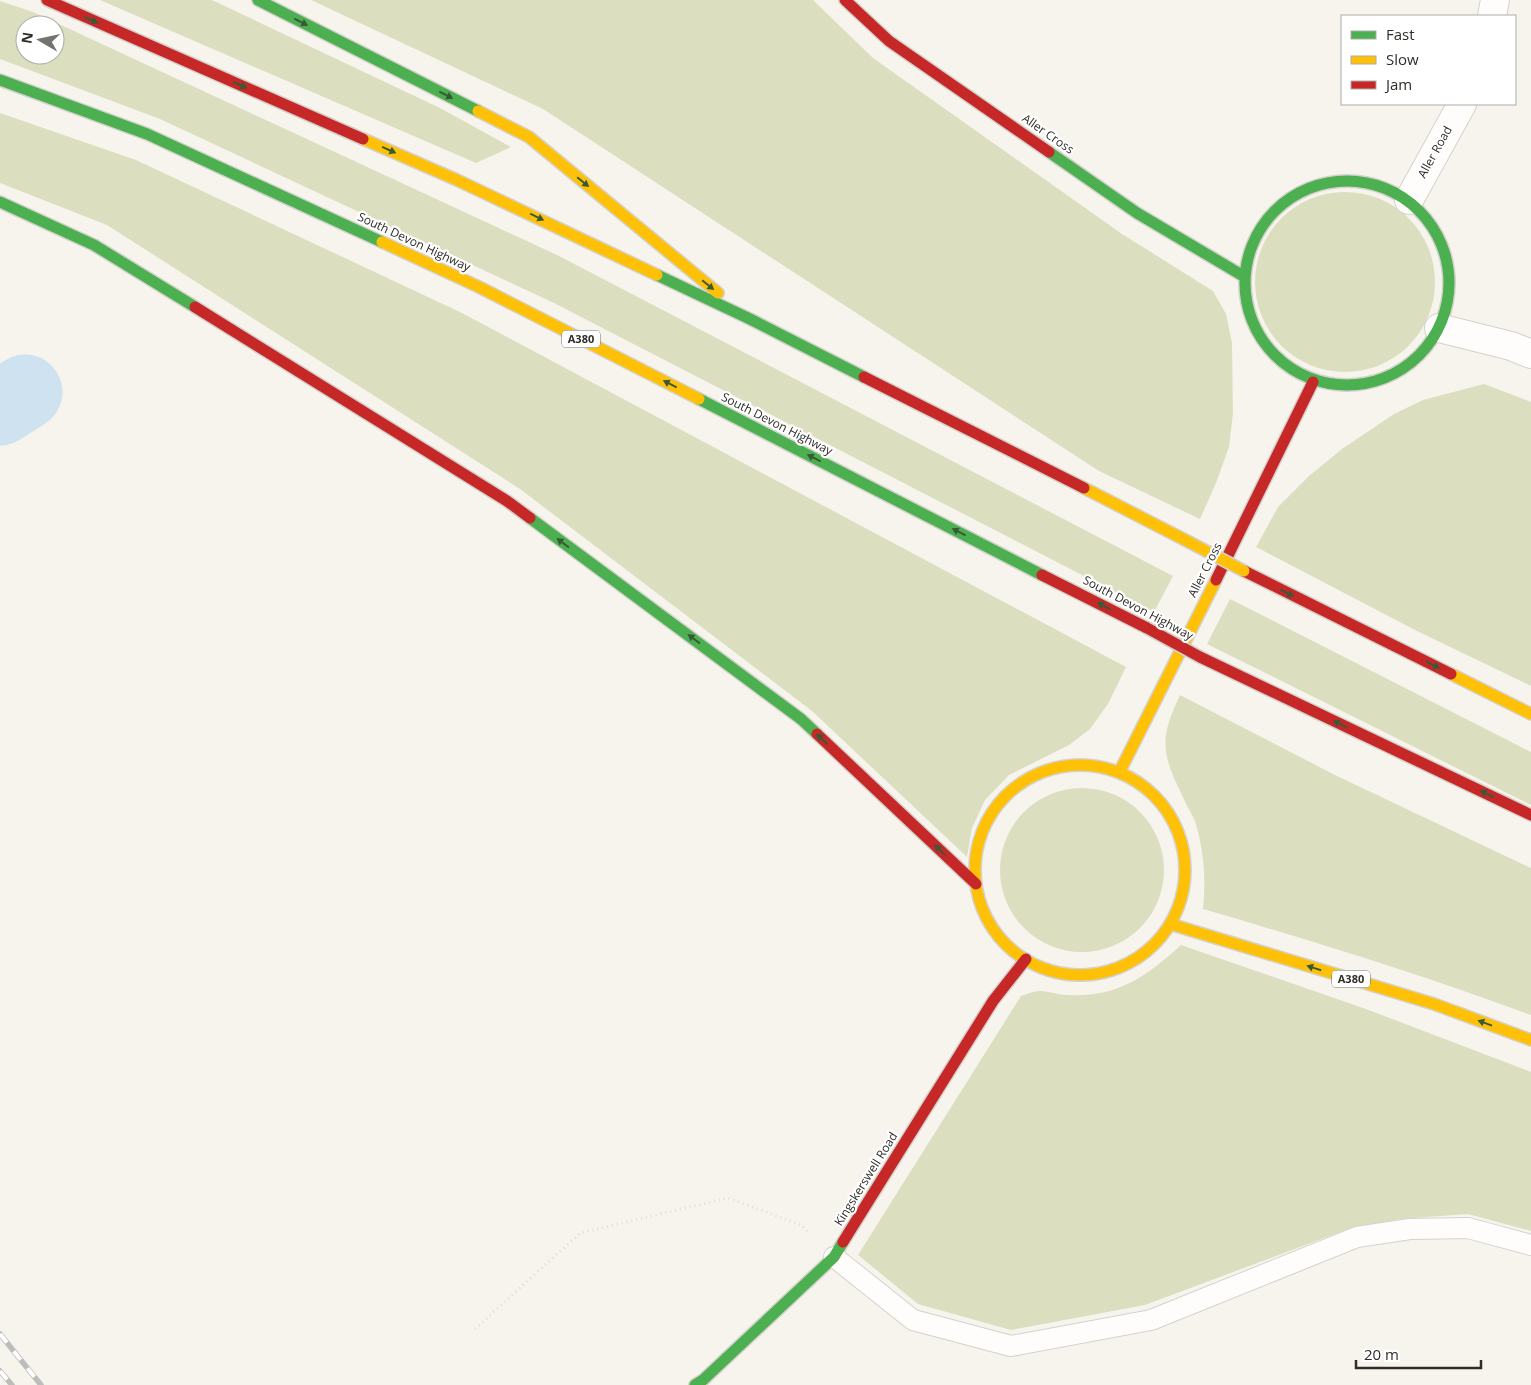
<svg xmlns="http://www.w3.org/2000/svg" width="1531" height="1385" font-family="'Open Sans',sans-serif">
<style>
.green{fill:#dbdfbf;fill-rule:evenodd}
.lines{fill:none;stroke-linecap:round;stroke-linejoin:round}
.river{stroke:#cfe2f0;stroke-width:75}
.lane-casing{stroke:#d4d2cd;stroke-width:22}
.street-casing{stroke:#d4d2cd;stroke-width:30}
.fast-casing{stroke:#d4d2cd;stroke-width:14}
.slow-casing{stroke:#d4d2cd;stroke-width:14}
.jam-casing{stroke:#d4d2cd;stroke-width:14}
.path{stroke:#dededc;stroke-width:3;stroke-dasharray:1 4;stroke-linecap:butt}
.lane{stroke:#fefdfc;stroke-width:20}
.street{stroke:#fefdfc;stroke-width:28}
.fast{stroke:#4caf50;stroke-width:11}
.slow{stroke:#ffc107;stroke-width:11}
.jam{stroke:#c62828;stroke-width:11}
.rail-casing{stroke:#bdbdbb;stroke-width:5.5}
.rail{stroke:#fff;stroke-width:4;stroke-dasharray:11;stroke-linecap:butt}
.slow-bridge-casing{stroke:#d2d1ce;stroke-width:14;stroke-linecap:butt}
.jam-bridge-casing{stroke:#d2d1ce;stroke-width:14;stroke-linecap:butt}
.slow-bridge{stroke:#ffc107;stroke-width:11}
.jam-bridge{stroke:#c62828;stroke-width:11}
.oneway{fill:#385a36}
.labels{text-anchor:middle;stroke-width:4.5;stroke-linejoin:round;paint-order:stroke}
.shield{fill:#fff;stroke:#6d6c68;stroke-width:1}
.shield-label{font-size:11px;font-weight:bold;fill:#2e2d28}
.street-label{font-size:12px;fill:#2e2d28;stroke:#fff}
</style>
<rect width="100%" height="100%" fill="#f7f4ed"/>
<path class="green" d="M100,0H212L440,108L511,147L476,163Z
M311,0H813L873,58L1122,234L1213,291L1226,314L1232,343L1233,413L1229,447L1216,483L1200,519L1099,471L543,109Z
M0,1L33,12L559,256L1173,576L1154,612L554,303L160,119L0,59ZM25,25H55V55H25Z
M0,113L136,160L462,313L1126,667L1108,704L1090,729L1069,745L1009,775L985,800L972,828L967,857L812,711L520,489L107,225L0,183Z
M1255 282a90 90 0 1 1 180 0a90 90 0 1 1-180 0Z
M1484,384L1531,402V686L1417,631L1256,547L1278,507L1309,476L1342,449L1394,414L1423,400Z
M1230,599L1531,752V805L1207,644Z
M1180,695L1335,775L1531,868V1015C1423,975 1313,941 1203,909C1206,877 1204,851 1195,821C1191,812 1185,803 1181,793C1161,752 1160,737 1180,695Z
M1000 870a82 82 0 1 1 164 0a82 82 0 1 1-164 0Z
M1181,945L1366,1009L1531,1072V1231L1468,1214L1400,1219L1348,1229L1145,1305L1011,1330L918,1304L858,1255L1021,996C1027,994 1034,991 1040,991C1049,991 1058,995 1067,995C1116,998 1146,977 1181,945Z"/>
<g class="lines">
<path class="river" d="M0,408L25,392"/>
<g class="lane-casing">
<path id="lane" d="M834,1257L913,1320L1011,1346L1151,1320L1357,1237L1410,1229L1468,1228L1531,1245"/>
</g>
<g class="street-casing">
<path id="street" d="M1492,16L1495,0
M1409,200L1462,104
M1439,328L1511,346L1531,354"/>
</g>
<g class="fast-casing">
<path id="fast" d="M258,0L478,111
M0,80L147,134L382,242
M1049,152L1137,213L1245,277
M1245 283a102 102 0 1 1 204 0a102 102 0 1 1-204 0Z
M0,202L94,245L195,307
M657,275L750,319L864,377
M699,399L1042,575
M530,518L801,719L817,734
M695,1385L703,1380L834,1257L843,1242"/>
</g>
<g class="slow-casing">
<path id="slow" d="M478,111L529,137L718,293
M363,139L457,180L657,275
M382,242L479,287L699,399
M1084,488L1189,542
M1451,674L1531,714
M975 870a105 105 0 1 1 210 0a105 105 0 1 1-210 0Z
M1120,771L1216,580
M1170,924L1434,1004L1531,1040"/>
</g>
<g class="jam-casing">
<path id="jam" d="M47,0L363,139
M845,0L889,41L1049,152
M195,307L507,501L530,518
M864,377L1084,488
M1244,571L1451,674
M1042,575L1147,628
M1216,580L1313,382
M1200,657L1531,815
M817,734L976,884
M843,1242L993,1001L1026,959"/>
</g>
<path class="path" d="M475,1329L580,1233L728,1198L801,1225L808,1232"/>
<use href="#lane" class="lane"/>
<use href="#street" class="street"/>
<use href="#fast" class="fast"/>
<use href="#slow" class="slow"/>
<use href="#jam" class="jam"/>
<g class="rail-casing">
<path id="rail" d="M0,1334L41,1385
M0,1371L12,1385"/>
</g>
<use href="#rail" class="rail"/>
<g class="slow-bridge-casing">
<path id="slow-bridge" d="M1189,542L1244,571"/>
</g>
<g class="jam-bridge-casing">
<path id="jam-bridge" d="M1147,628L1200,657"/>
</g>
<use href="#slow-bridge" class="slow-bridge"/>
<use href="#jam-bridge" class="jam-bridge"/>
</g>
<defs><path id="oneway-solid" d="M-6-.8H1V-3.2L6.5 0L1 3.2V.8H-6Z" transform="scale(1.25)"/></defs>
<g class="oneway">
<use href="#oneway-solid" transform="translate(91 20) rotate(24)"/>
<use href="#oneway-solid" transform="translate(301 22) rotate(27)"/>
<use href="#oneway-solid" transform="translate(240 85) rotate(24)"/>
<use href="#oneway-solid" transform="translate(446 95) rotate(27)"/>
<use href="#oneway-solid" transform="translate(389 150) rotate(24)"/>
<use href="#oneway-solid" transform="translate(583 182) rotate(39)"/>
<use href="#oneway-solid" transform="translate(537 217) rotate(26)"/>
<use href="#oneway-solid" transform="translate(708 285) rotate(39)"/>
<use href="#oneway-solid" transform="translate(670 384) rotate(-153)"/>
<use href="#oneway-solid" transform="translate(814 458) rotate(-153)"/>
<use href="#oneway-solid" transform="translate(959 532) rotate(-153)"/>
<use href="#oneway-solid" transform="translate(563 543) rotate(-143)"/>
<use href="#oneway-solid" transform="translate(1287 593) rotate(26)"/>
<use href="#oneway-solid" transform="translate(1104 606) rotate(-153)"/>
<use href="#oneway-solid" transform="translate(694 639) rotate(-143)"/>
<use href="#oneway-solid" transform="translate(1433 665) rotate(26)"/>
<use href="#oneway-solid" transform="translate(1340 724) rotate(-154)"/>
<use href="#oneway-solid" transform="translate(822 739) rotate(-137)"/>
<use href="#oneway-solid" transform="translate(1487 794) rotate(-154)"/>
<use href="#oneway-solid" transform="translate(940 850) rotate(-137)"/>
<use href="#oneway-solid" transform="translate(1314 968) rotate(-163)"/>
<use href="#oneway-solid" transform="translate(1485 1023) rotate(-160)"/>
</g>
<g class="labels">
<g class="shield">
<rect x="562" y="330.5" width="38" height="17" rx="4"/>
<rect x="1332" y="970.5" width="38" height="17" rx="4"/>
</g>
<g class="shield-label">
<text x="581" y="343">A380</text>
<text x="1351" y="983">A380</text>
</g>
<g class="street-label">
<text transform="translate(1048 134) rotate(35)" y="4">Aller Cross</text>
<text transform="translate(1435 152) rotate(-61)" y="4">Aller Road</text>
<text transform="translate(414 242) rotate(25)" y="4">South Devon Highway</text>
<text transform="translate(777 424) rotate(27)" y="4">South Devon Highway</text>
<text transform="translate(1205 570) rotate(-63)" y="4">Aller Cross</text>
<text transform="translate(1138 608) rotate(28)" y="4">South Devon Highway</text>
<text transform="translate(866 1179) rotate(-58)" y="4">Kingskerswell Road</text>
</g>
</g>
<rect x="1341" y="15" width="175" height="90" fill="#ffffff" stroke="#ababa9"/>
<rect x="1351" y="31" width="25" height="8" fill="#4caf50" stroke="#ababa9"/>
<text x="1386" y="40" font-size="15" fill="#2e2d28">Fast</text>
<rect x="1351" y="56" width="25" height="8" fill="#ffc107" stroke="#ababa9"/>
<text x="1386" y="65" font-size="15" fill="#2e2d28">Slow</text>
<rect x="1351" y="81" width="25" height="8" fill="#c62828" stroke="#ababa9"/>
<text x="1386" y="90" font-size="15" fill="#2e2d28">Jam</text>
<g transform="translate(40 40) rotate(279)"><circle r="24" fill="#ffffff" stroke="#ababa9"/>
<path d="M0-4L9 19L0 12L-9 19Z" fill="#74736d"/>
<text y="-8" font-size="14" font-weight="bold" text-anchor="middle" fill="#2e2d28">N</text>
</g>
<path d="M1356 1360v8h125v-8" fill="none" stroke="#2e2d28" stroke-width="2.5"/>
<text x="1364" y="1360" font-size="15" fill="#2e2d28" stroke="#ffffff" stroke-width="4" paint-order="stroke">20 m</text>
</svg>
